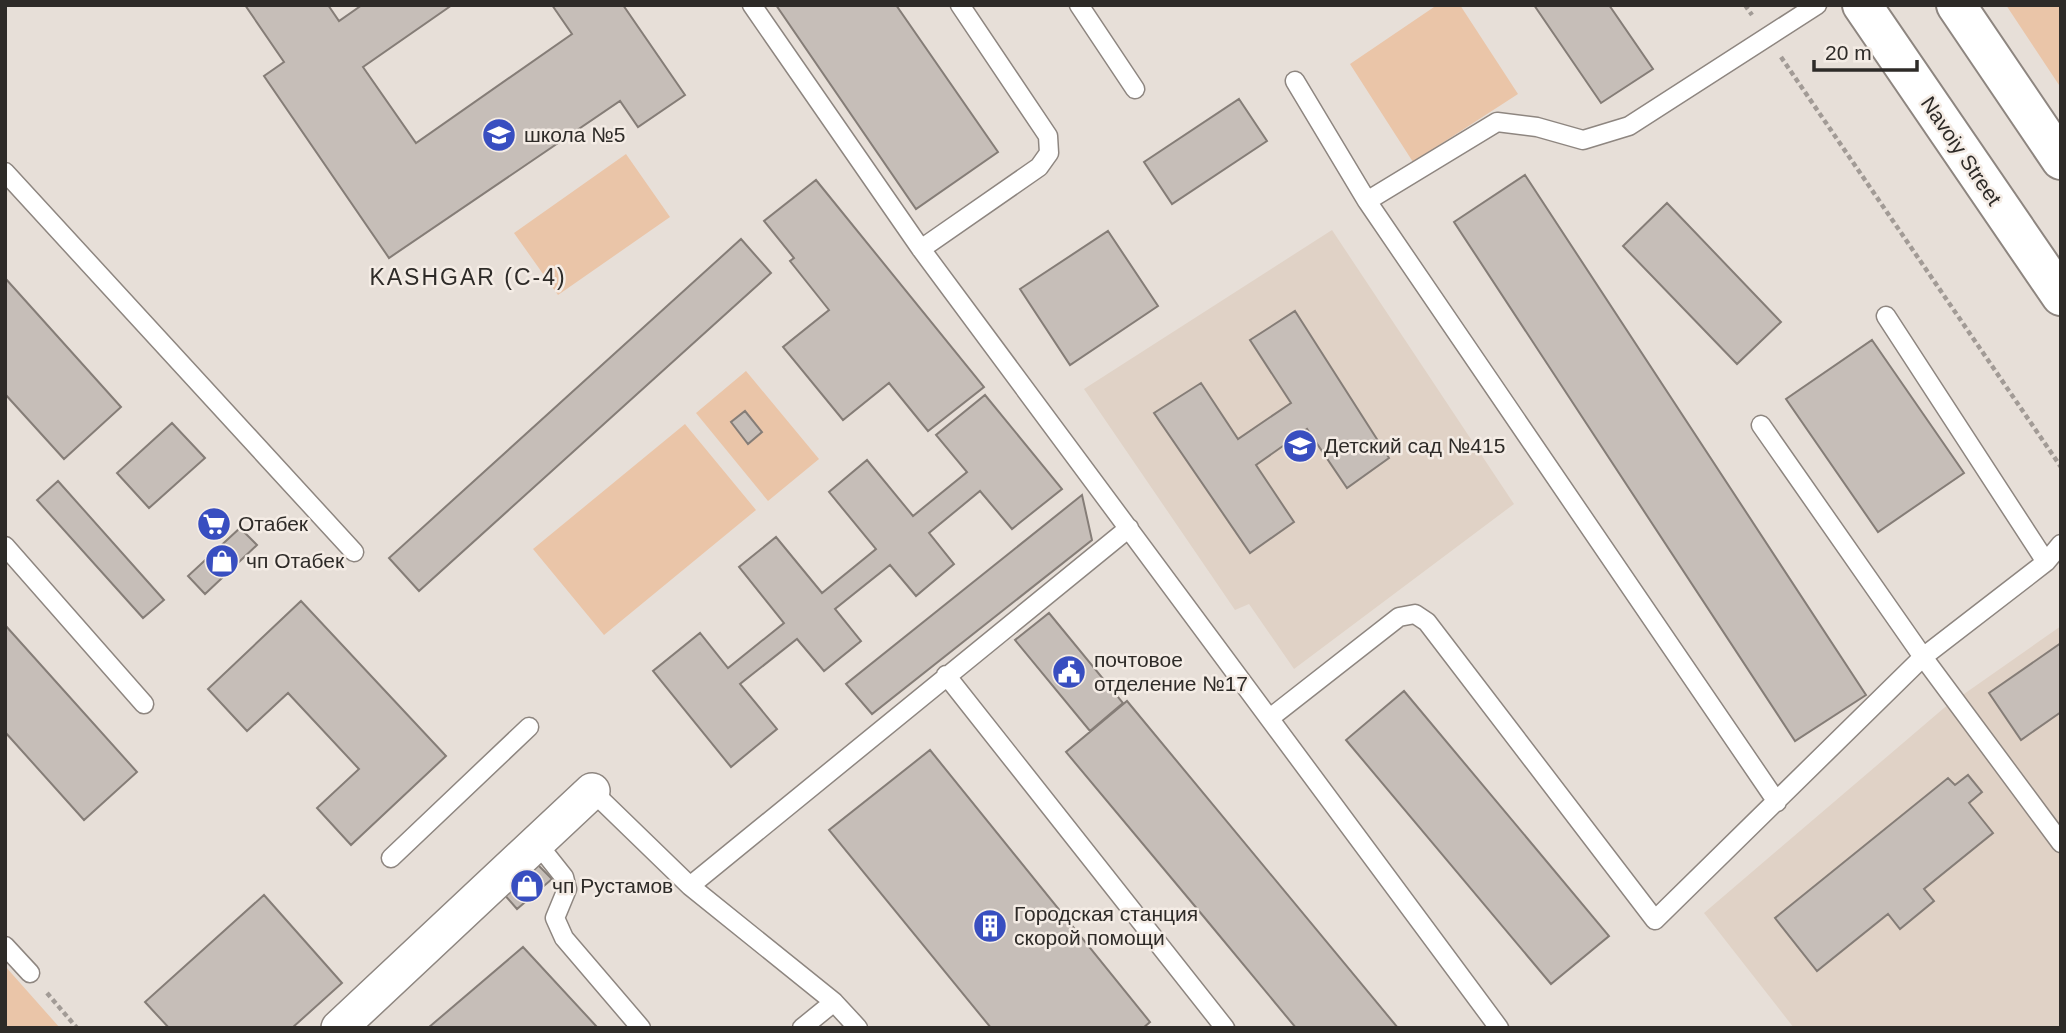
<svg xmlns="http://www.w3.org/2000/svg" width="2066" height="1033" font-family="Helvetica,sans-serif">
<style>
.built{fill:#e0d2c6}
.green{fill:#eac5a8}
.building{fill:#c6beb8;stroke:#857d77;stroke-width:2}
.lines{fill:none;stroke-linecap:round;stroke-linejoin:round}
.lane-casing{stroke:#8e8680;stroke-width:21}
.street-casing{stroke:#8e8680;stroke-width:38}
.primary-casing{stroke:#8e8680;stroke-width:42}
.path{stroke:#a29b96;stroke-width:4.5;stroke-dasharray:5 3.5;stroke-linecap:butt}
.lane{stroke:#fff;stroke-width:18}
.street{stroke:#fff;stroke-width:35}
.primary{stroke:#fff;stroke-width:38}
.labels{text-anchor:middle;stroke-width:5;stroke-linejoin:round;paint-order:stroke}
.poi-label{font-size:21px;fill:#2e2b28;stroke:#f4ece5;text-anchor:start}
.street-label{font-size:21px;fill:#2e2b28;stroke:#f4ece5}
.neighbourhood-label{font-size:23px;letter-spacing:2px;fill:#2e2b28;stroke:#f4ece5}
</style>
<rect width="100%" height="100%" fill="#e7dfd8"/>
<path class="built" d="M1332,230L1514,504L1294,669L1249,604L1235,610L1084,389Z
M2061,626V1028H1794L1704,913L1944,708Z"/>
<path class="green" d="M1437,5H1460L1518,94L1413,162L1350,64Z
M2006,5H2061V88Z
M626,154L670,217L558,295L514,233Z
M746,371L819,459L768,501L696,413Z
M685,424L756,510L604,635L533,549Z
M5,966L60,1028H5Z"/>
<path class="building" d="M245,5H328L339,21L362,5H452L363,67L416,143L572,34L552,5H623L685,95L638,127L620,101L389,258L264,76L284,62Z
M776,5H896L998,152L916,209Z
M1534,5H1609L1653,69L1601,103Z
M1239,99L1267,141L1172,204L1144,162Z
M1525,175L1866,695L1795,741L1454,222Z
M816,180L984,387L928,431L889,383L843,420L783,347L829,310L790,261L794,258L764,221Z
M1667,203L1781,322L1737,364L1623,246Z
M1108,231L1158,306L1070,365L1020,289Z
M741,239L771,273L419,591L389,558Z
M5,278L121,407L64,459L5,394Z
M1295,311L1389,458L1347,488L1307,429L1256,465L1294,522L1250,553L1154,413L1201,383L1238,439L1291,403L1250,340Z
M1872,340L1964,473L1878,532L1786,399Z
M985,395L1062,489L1012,529L980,491L929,533L954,564L916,596L890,565L835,609L861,641L824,671L797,639L740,684L777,729L731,767L653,671L700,633L728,668L784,623L739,567L776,537L822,593L876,549L829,492L867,460L913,516L967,472L936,435Z
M745,411L762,432L748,444L731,422Z
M172,423L205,458L149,508L117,473Z
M58,481L164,600L143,618L37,500Z
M1082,495L1092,540L872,714L846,684Z
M240,528L257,545L205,594L188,576Z
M301,601L446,756L351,845L317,808L359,769L288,693L247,731L208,689Z
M1049,613L1123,703L1090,731L1015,640Z
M5,625L137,772L84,820L5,732Z
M2061,643V712L2021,740L1989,693Z
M1404,691L1609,936L1551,984L1346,740Z
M1127,701L1398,1028H1296L1204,917L1066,752Z
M930,750L1150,1022L1143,1028H991L829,830Z
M1968,775L1982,792L1969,803L1993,833L1924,889L1934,901L1900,929L1888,914L1817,971L1775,918L1948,778L1955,785Z
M536,863L552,879L517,909L502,892Z
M264,895L342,983L292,1028H169L145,1002Z
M523,947L597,1027L428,1028Z"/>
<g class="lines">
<g class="lane-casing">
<path id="lane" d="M752,5L921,249L1499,1028
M1079,5L1135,89
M1295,81L1367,201
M5,172L354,552
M921,249L1039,167L1049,153L1048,136L960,5
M1886,316L2046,562
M1761,425L1923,657L2061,843
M5,546L144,704
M946,675L1225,1028
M1270,718L1399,617L1415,614L1427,622L1655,920L1923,657L2046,562L2061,544
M592,791L690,886L834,1002L858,1028
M1777,802L1367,201L1497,122L1537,127L1583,140L1629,126L1817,5
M537,843L564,877L567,889L555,918L564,938L641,1028
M391,858L529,727
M690,886L1129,528
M5,946L30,973
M802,1028L834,1002"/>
</g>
<g class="street-casing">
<path id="street" d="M339,1028L592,791"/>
</g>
<g class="primary-casing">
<path id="primary" d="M1862,5L2061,296
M1956,5L2061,160"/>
</g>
<path class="path" d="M1745,5L1752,15
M1781,57L2061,467
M47,993L77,1028"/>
<use href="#lane" class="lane"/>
<use href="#street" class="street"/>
<use href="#primary" class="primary"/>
</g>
<defs>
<g id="school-disc" transform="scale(1.75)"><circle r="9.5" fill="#384ec0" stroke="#f4ece5"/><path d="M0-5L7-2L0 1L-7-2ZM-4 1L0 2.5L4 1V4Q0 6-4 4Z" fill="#fff"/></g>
<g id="supermarket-disc" transform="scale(1.75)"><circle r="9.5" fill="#384ec0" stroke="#f4ece5"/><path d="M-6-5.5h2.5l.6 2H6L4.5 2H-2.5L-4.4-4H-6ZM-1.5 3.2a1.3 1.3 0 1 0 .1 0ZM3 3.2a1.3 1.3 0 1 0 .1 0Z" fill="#fff"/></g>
<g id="shop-disc" transform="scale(1.75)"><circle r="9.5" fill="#384ec0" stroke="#f4ece5"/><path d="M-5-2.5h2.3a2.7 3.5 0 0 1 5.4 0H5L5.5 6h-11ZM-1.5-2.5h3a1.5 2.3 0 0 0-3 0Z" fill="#fff"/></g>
<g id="civic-disc" transform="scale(1.75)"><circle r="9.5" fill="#384ec0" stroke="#f4ece5"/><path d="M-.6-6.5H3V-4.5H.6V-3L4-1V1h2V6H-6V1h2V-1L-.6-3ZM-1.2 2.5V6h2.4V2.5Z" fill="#fff"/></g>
<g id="building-disc" transform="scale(1.75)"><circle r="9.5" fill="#384ec0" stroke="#f4ece5"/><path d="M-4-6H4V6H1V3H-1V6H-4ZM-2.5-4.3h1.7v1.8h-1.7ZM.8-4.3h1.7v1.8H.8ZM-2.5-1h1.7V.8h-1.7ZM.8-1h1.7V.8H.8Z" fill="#fff"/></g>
</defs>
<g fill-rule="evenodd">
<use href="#school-disc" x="499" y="135"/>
<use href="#school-disc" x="1300" y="446"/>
<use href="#supermarket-disc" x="214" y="524"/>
<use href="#shop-disc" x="222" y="561"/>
<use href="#civic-disc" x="1069" y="672"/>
<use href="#shop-disc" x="527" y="886"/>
<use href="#building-disc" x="990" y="926"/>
</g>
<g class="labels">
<g class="poi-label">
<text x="524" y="142">школа №5</text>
<text x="1324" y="453">Детский сад №415</text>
<text x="238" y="531">Отабек</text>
<text x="246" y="568">чп Отабек</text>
<text x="1094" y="667">почтовое<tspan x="1094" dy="24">отделение №17</tspan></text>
<text x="552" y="893">чп Рустамов</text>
<text x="1014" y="921">Городская станция<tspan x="1014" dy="24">скорой помощи</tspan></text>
</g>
<g class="street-label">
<text transform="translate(1961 151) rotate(56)" y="7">Navoiy Street</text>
</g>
<g class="neighbourhood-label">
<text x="468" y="285">KASHGAR (C-4)</text>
</g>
</g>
<rect width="2066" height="1033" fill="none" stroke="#2e2b28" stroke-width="14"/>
<path d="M1814 60v10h103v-10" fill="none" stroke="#2e2b28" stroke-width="3.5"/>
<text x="1825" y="60" font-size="21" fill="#2e2b28" stroke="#f4ece5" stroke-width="5" paint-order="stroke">20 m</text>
</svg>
